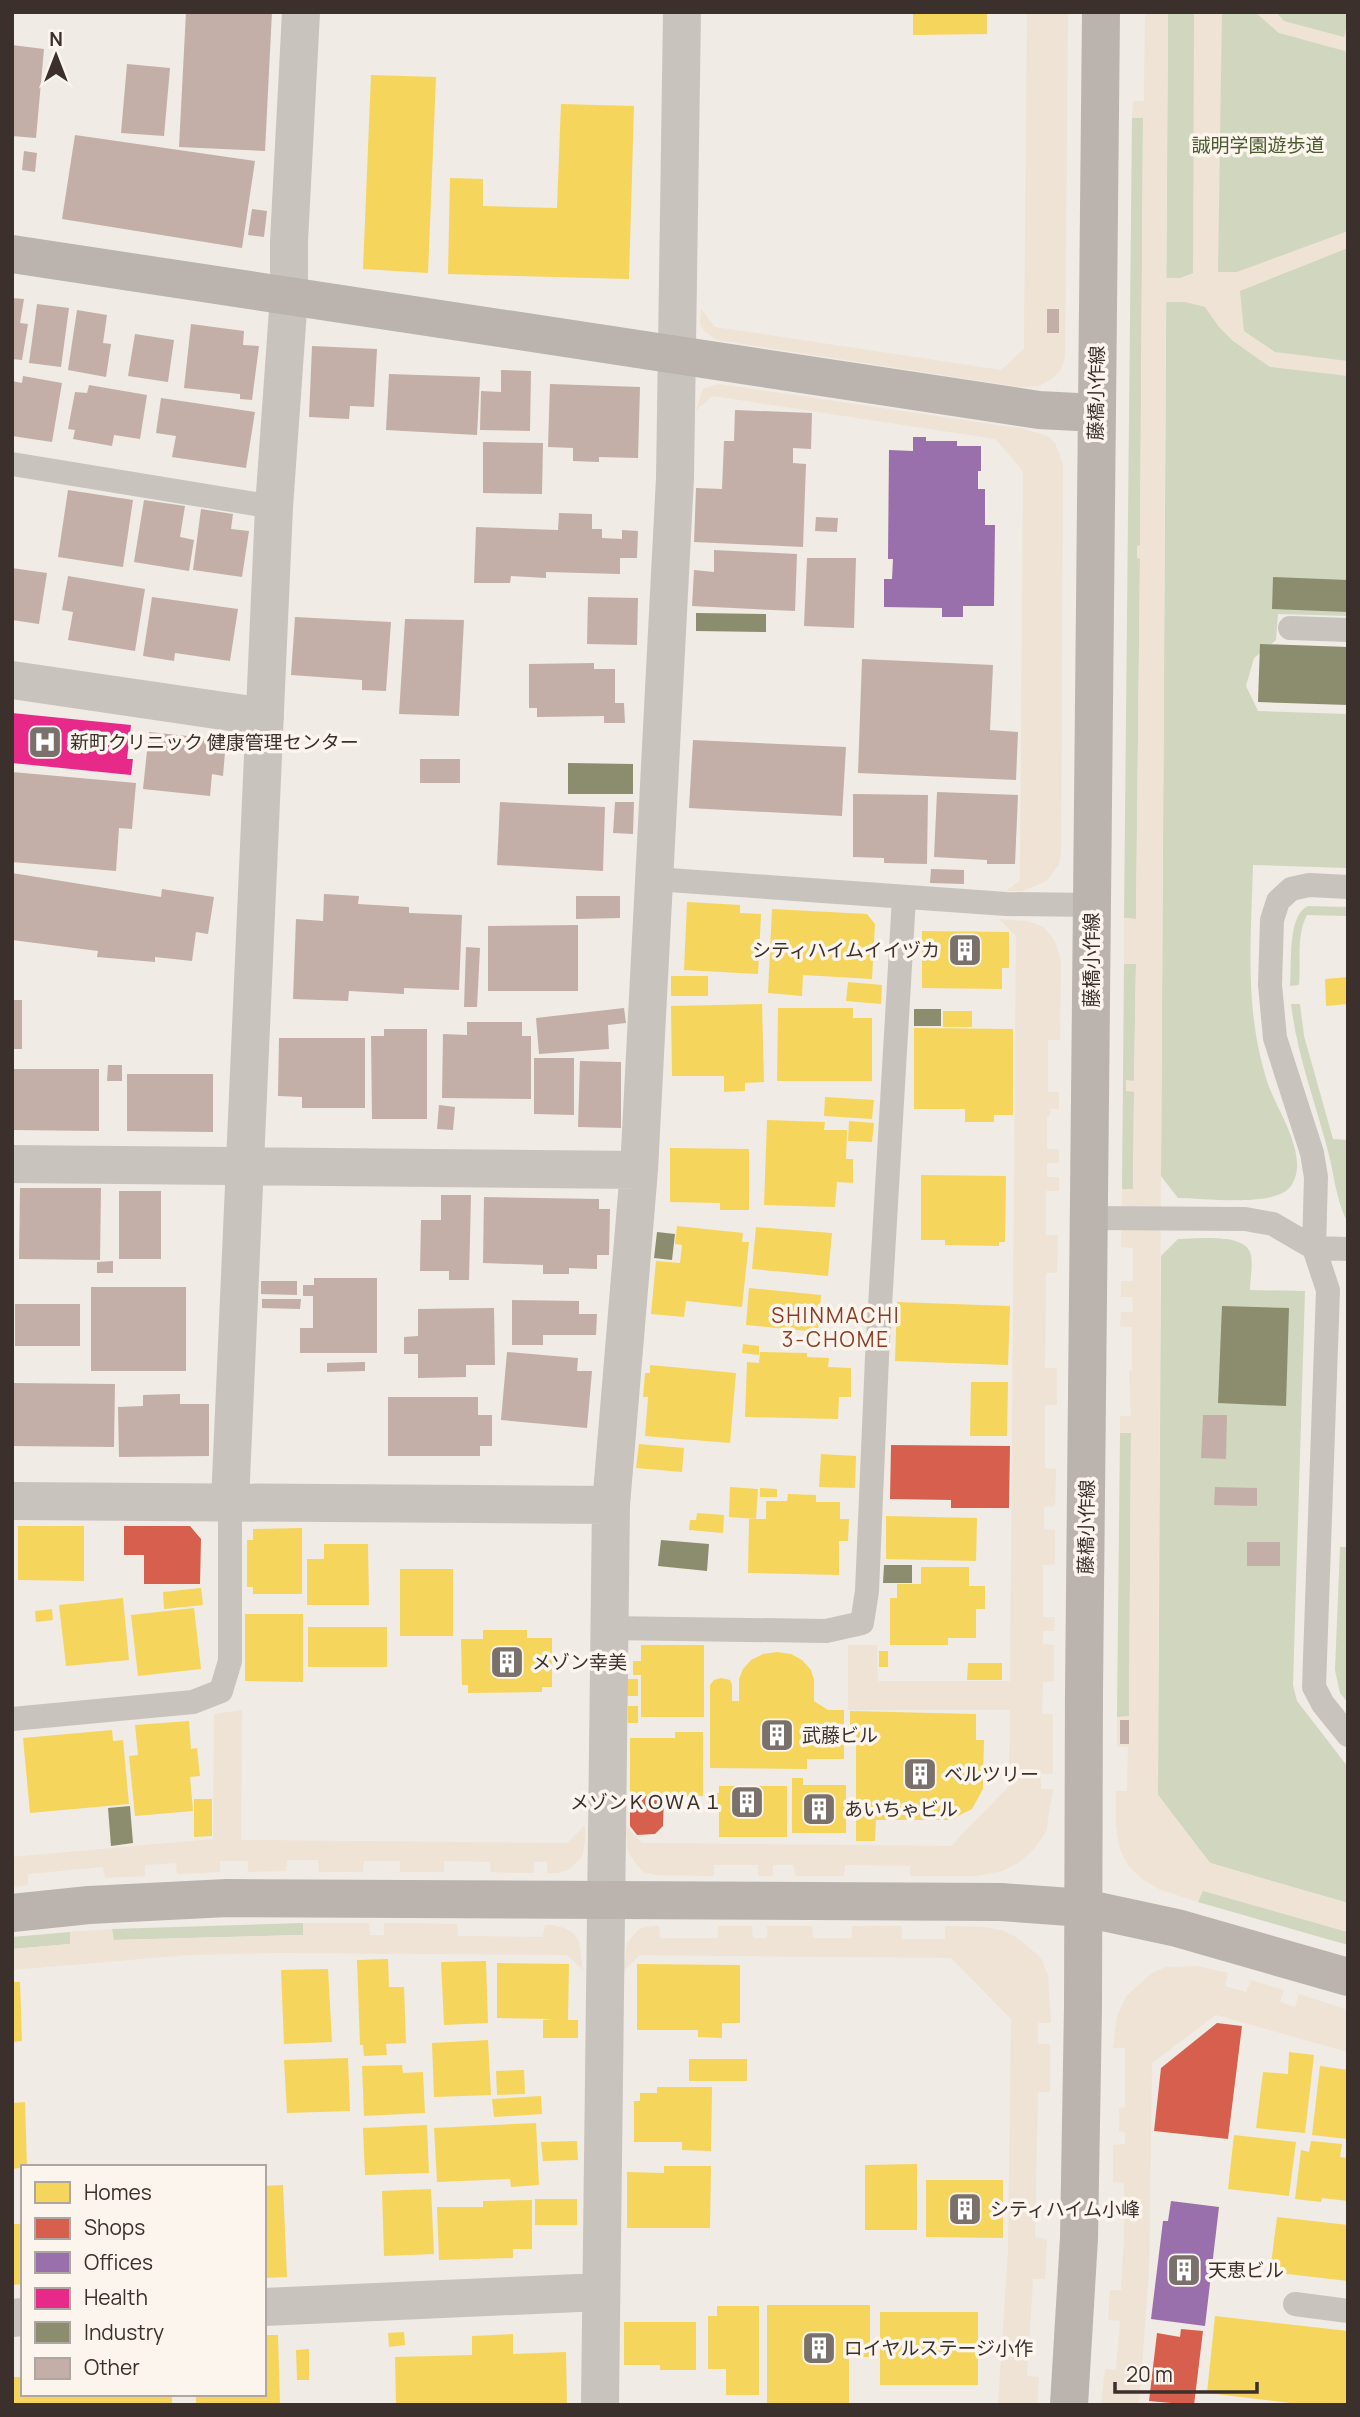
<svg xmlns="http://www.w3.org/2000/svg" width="1360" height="2417" font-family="Manrope,'Noto Sans JP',sans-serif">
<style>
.green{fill:#d1d6bf}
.plaza{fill:#eee3d5}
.homes{fill:#f6d55c}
.shops{fill:#d6604d}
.offices{fill:#9970ab}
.health{fill:#e7298a}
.industry{fill:#8c8c6e}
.building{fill:#c3afa7}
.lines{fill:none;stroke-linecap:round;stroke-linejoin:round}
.lane{stroke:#c9c3be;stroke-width:24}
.street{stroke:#c9c3be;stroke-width:38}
.secondary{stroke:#bab3ae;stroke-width:38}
.labels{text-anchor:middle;stroke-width:7;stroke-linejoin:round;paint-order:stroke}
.park-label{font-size:19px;fill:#4a5a2e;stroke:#fbf5ee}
.street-label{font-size:19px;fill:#3b302b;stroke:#fbf5ee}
.poi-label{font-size:19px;fill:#3b302b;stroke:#fbf5ee;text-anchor:start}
.neighbourhood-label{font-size:21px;letter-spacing:2px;fill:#8c3b22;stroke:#fbf5ee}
</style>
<rect width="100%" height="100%" fill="#f0ebe5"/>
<path class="green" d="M1168,12H1348V616L1278,614L1276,640L1254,658L1246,686L1258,711L1348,714V868L1253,865C1251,940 1244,1008 1267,1081C1276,1110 1311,1156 1291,1186C1275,1208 1204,1198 1178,1198L1161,1176Z
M1132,118H1143L1140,546H1137L1140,558L1136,919L1124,918Z
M1308,906L1348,907V916L1307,915C1296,935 1301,963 1299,985L1290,986C1292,965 1287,915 1308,906Z
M1124,964H1136L1134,1081H1126L1134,1091L1133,1190L1122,1189Z
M1291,1004H1300L1304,1036L1333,1139L1348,1140V1223C1336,1201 1334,1174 1328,1151C1315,1101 1297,1055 1291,1004Z
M1178,1239C1197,1239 1246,1232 1251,1255C1253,1266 1250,1279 1250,1290L1305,1291L1293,1685L1297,1701L1348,1767V1903L1210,1863L1158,1795L1161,1256Z
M1120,1433H1131L1129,1717H1117Z
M1340,1547H1348V1703L1340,1693L1335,1670Z
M1202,1890L1348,1932V1945L1198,1902Z
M303,1923V1935L113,1940L112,1929Z
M70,1932L71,1944L12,1949V1937Z"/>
<path class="plaza" d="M1027,12H1068L1065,357L1061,370L1053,378L1039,386L1020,387L717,340L704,331L700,323L701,309L715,327L1001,370L1024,349Z
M1145,12H1168L1166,278H1180L1193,273L1194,12H1222L1218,272H1237L1348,231V248L1240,291L1244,331L1275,352L1348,361V376L1270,367L1233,341L1219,327L1205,307L1185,302H1166L1158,1689V1795L1210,1863L1348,1903V1932L1203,1891L1198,1902L1161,1890L1142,1879L1128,1865L1119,1847L1116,1825V1791H1127L1128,1747L1117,1746V1717L1129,1716L1131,1433H1120V1416H1131L1129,1371L1132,1370V1327L1120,1326L1121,1312H1133L1132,1297H1121V1281H1133V1248L1121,1247L1122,1189H1133L1134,1092L1126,1091V1080L1134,1081L1136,964H1124V918L1136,919L1140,559L1137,558V546L1140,545L1143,118H1132L1133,101H1144Z
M1255,12H1276L1284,21L1344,37L1348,21V59L1345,51L1279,33Z
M719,384L1025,429L1047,436L1055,443L1063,464L1061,854L1059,864L1047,881L1023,891H1006L1020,880L1023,471L995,439L713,396L696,410L703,389Z
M999,919L1027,921L1043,927L1055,941L1061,961L1060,1040H1048V1092H1059V1109H1050V1116H1047V1149H1059V1163H1047V1177H1059V1191H1046V1235H1058L1057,1273H1046L1045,1368H1057V1405H1045V1468L1056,1469L1055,1506L1044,1507V1529L1055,1530V1564L1043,1565V1617H1055L1054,1631H1043V1644L1054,1645V1681L1043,1682L1042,1714H1053V1774H1041V1789H1053L1046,1832L1034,1849L1018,1863L1002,1871L977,1876H910V1866L845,1865L844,1876H795L794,1865H773V1876H758V1865H714V1876L656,1875L643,1872L631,1857L627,1848L626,1826L642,1843L951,1846L1009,1786L1010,1710H848V1645H877L878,1681H1010L1016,936Z
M242,1710L241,1840L567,1843L585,1825V1842L582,1857L568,1870L557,1873H547V1862H534V1873H513L491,1872L490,1862L444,1861V1872H400V1861H364L363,1872H319L318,1860H287L286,1871L248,1872V1861H220V1872L177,1874L176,1863L145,1865V1876L105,1878L103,1867L28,1874V1885L12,1887V1857L213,1839L214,1714Z
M303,1923H369L370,1935H384V1923L457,1924L458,1936L543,1937L545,1925H553L564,1928L573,1933L579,1942L583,1970L567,1955L277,1953L187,1955L12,1970V1949L70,1944V1932L112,1929L114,1940L303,1935Z
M652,1926H659L660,1938H718V1926H752L753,1938H767V1926H812L813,1938H852V1926H902V1939H945V1926L983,1927L1001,1930L1016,1937L1041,1958L1048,1976L1051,2023H1038V2044H1050V2092H1038L1035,2237L1047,2239L1045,2279H1033L1027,2376L1039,2377L1037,2405H998L1008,2251L1011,2019L951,1958L640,1955L624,1970L627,1943L639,1929Z
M1197,1966L1228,1973L1225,1986L1246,1992L1251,1980L1284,1990L1280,2002L1295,2007L1299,1994L1348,2010V2052L1216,2015L1152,2063L1149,2271L1139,2405H1101L1105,2369L1116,2370L1120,2321L1108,2320L1110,2290H1121L1124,2237V2183L1113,2182V2145L1125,2144V2132L1119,2131V2108L1125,2107V2048H1113L1117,2016L1126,1996L1152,1973L1166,1967Z"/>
<path class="homes" d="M913,12H987V34L913,35Z
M371,75L436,77L428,273L363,269Z
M561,104L634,106L629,279L448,274L450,178L483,179V206L557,208Z
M687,902L740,905V913L761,914L758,974L684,970Z
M772,909L867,914L875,924L872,979L803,975L802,996L768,993Z
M922,931L1009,932V968H1002V989L922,988Z
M671,976H708V996H671Z
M1348,977V1004L1326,1006L1325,979Z
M848,982L882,985L881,1004L846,1001Z
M762,1004L764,1082L745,1083V1091L724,1092V1076H672L671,1006Z
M778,1008H853V1018H872V1081H777Z
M943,1011H972V1027H943Z
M914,1028L1013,1029V1115H994V1122H965V1109H914Z
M825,1097L874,1100L872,1119L824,1116Z
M767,1120L825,1122L824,1130H847L846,1159H853V1183L837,1182L835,1207L764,1205Z
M849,1121L874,1123L872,1142L848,1141Z
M670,1148L749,1149V1210H720V1203L670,1202Z
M921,1175L1006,1176L1005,1242H999V1246L945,1245V1240H921Z
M677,1226L743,1233L742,1242H749L742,1307L686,1301L684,1317L651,1314L656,1261L680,1263L682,1245L675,1244Z
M756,1227L832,1233L828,1276L752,1269Z
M749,1288L821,1295L818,1332L746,1325Z
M897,1302L1010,1306L1008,1365L895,1361Z
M743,1344L759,1346V1355L742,1353Z
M760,1352L807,1353V1357L829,1358L828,1367L851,1368V1397H839L838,1419L745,1417L747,1362L759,1363Z
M650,1365L736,1373L730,1443L645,1436L648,1397H643L645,1373H650Z
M971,1382H1008L1007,1436H970Z
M639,1444L684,1448L682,1472L636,1468Z
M821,1454L856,1456L855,1488L819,1487Z
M730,1487L758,1489L756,1519L729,1517Z
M760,1488L777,1489V1497H760Z
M788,1494L816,1495V1502H840V1519H849L848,1541H839V1575L748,1573L749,1519H766V1501H787Z
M697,1513L724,1515L723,1533L689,1530L690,1520H696Z
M886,1516L977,1518L976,1561L886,1559Z
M18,1526H84V1581L18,1580Z
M302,1528V1594H253V1587H247V1540H253V1529Z
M324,1544H368L369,1605H307V1559H324Z
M921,1567H969V1586H985V1609H976V1638H948V1645H890V1598H897V1584H921Z
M400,1569H453V1636H400Z
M201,1588L203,1605L164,1609L163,1592Z
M123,1598L129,1660L66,1666L59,1605Z
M194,1608L201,1669L138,1676L131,1615Z
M52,1609L53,1620L36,1622L35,1611Z
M245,1614H303V1682L245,1681Z
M308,1627H387V1667H308Z
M483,1630H527V1638H552V1687H542V1692L468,1693V1685H462L461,1639H483Z
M641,1645H704V1717H641V1675H633V1661H641Z
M879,1651H888V1667H879Z
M777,1652L791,1654L802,1660L811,1670L814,1680V1701L828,1710H844V1759H807V1769L710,1768V1685L714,1680L721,1678L730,1680L732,1685V1701H739V1679L743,1669L751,1660L763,1654Z
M968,1663H1002V1680H967Z
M627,1679H638V1696H627Z
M628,1706H638V1723H628Z
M850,1711L976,1714V1740H984L983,1778V1789L972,1809L950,1820H876L875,1841H856V1727H850Z
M189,1721L191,1749L197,1748L200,1776L190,1777L193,1811L135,1816L129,1756L138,1755L135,1725Z
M112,1730L113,1741L123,1740L129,1804L30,1813L23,1738Z
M675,1732H703V1796H630V1738H675Z
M792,1778H803V1785H846V1833H792Z
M719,1786H787V1837H719V1812H708V1793H719Z
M194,1799H212V1836L194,1837Z
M388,1959L389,1987H404L406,2043L386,2044L387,2055L364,2056L363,2045H360L357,1960Z
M486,1961L488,2023L444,2025L441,1962Z
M497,1963L569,1964L568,2020H578V2038H543V2020L552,2019L497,2018Z
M637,1964L740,1965V2023H722V2038L698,2037V2030H637Z
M328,1969L332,2042L284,2044L281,1970Z
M12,1982H20L22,2041L12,2042Z
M488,2040L491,2095L434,2097L432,2043Z
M1289,2052L1314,2055L1305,2133L1256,2128L1263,2072L1288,2074Z
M348,2058L350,2111L287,2113L284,2060Z
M689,2059H747V2081H689Z
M402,2065L403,2073L423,2072L425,2113L364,2116L362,2066Z
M1320,2066L1348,2070V2139L1312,2135Z
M524,2070L525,2094L497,2095L496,2071Z
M657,2087H712L711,2151L682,2150V2142H634V2101H640V2093H657Z
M541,2096L542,2114L494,2117L492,2099Z
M25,2102L27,2167L12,2169V2103Z
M536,2123L539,2185L511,2187L510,2179L437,2182L434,2128Z
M427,2125L429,2173L365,2175L363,2128Z
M1234,2135L1296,2142L1289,2196L1228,2189Z
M577,2141L578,2160L543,2161L541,2142Z
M1311,2141L1342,2144L1340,2157L1348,2158V2201L1322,2198L1321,2202L1295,2199L1301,2150L1309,2152Z
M917,2164V2230H865V2165Z
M664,2166H711L710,2228H627V2172L664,2173Z
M926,2180H1003V2238L926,2237Z
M283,2185L287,2277L264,2278V2186Z
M431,2189L434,2254L384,2256L382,2191Z
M535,2199H577V2225H535Z
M532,2200V2249H513V2258L439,2260L437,2207H483V2201Z
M1277,2217L1348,2225V2281L1270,2272Z
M12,2224H23V2284L12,2285Z
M767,2305H870V2357H849V2405H767Z
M717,2306H759V2395H726V2369H708V2316H717Z
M880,2312H978V2385H880Z
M1215,2316L1348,2331V2405H1307L1207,2393Z
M624,2322H696V2370H660V2365H624Z
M404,2332L405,2345L389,2347L388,2333Z
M513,2334V2354L566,2352L567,2405H396L395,2357L472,2355V2336Z
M264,2335H278L280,2405H196V2394H264Z
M309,2349V2380H297L296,2350Z
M12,2377H23V2394H172V2405H12Z"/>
<path class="shops" d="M891,1445L1010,1446L1009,1508H951V1500L890,1499Z
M124,1526H190L201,1539L200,1584H144V1555H124Z
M630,1796H664L663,1826L655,1834L637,1835L630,1826Z
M1217,2023L1242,2026L1228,2139L1154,2131L1161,2068Z
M1181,2329L1203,2331L1194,2405L1149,2401L1157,2333L1180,2337Z"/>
<path class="offices" d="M913,437H926V441H957V446H981V471H978V489H985V525H995L994,606H963V617H942V608L884,607V579H892L893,559H888L889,450L913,451Z
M1171,2201L1219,2207L1205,2326L1151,2319L1163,2221H1168Z"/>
<path class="health" d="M12,713L131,725L127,759H133L131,775L12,763Z"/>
<path class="industry" d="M1273,577L1348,580V612L1272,609Z
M696,613L766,614V632L696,631Z
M1260,644L1348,647V705L1258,702Z
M568,763L633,764V794H568Z
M914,1009H941V1026H914Z
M657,1232L675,1234L672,1260L654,1258Z
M1222,1306L1289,1308L1286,1406L1218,1403Z
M661,1540L709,1544L707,1571L658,1566Z
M884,1565H912V1583H883Z
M130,1806L133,1843L111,1846L108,1808Z"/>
<path class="building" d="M186,12H272L265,151L179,147Z
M12,45L44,49L36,138L12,136Z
M127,64L170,68L164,136L121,133Z
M75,135L255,161L242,248L62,219Z
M24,151L37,153L35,172L22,170Z
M252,209L267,211L264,237L248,235Z
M12,298L24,299L20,323L28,324L22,360L12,359Z
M37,304L69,308L61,367L29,363Z
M1047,309H1059V333H1047Z
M77,310L107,315L103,343L111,344L106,377L68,370Z
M191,324L244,331L243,345L259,346L252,400L240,399V394L184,388Z
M135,334L174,340L168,382L128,376Z
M312,346L377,349L374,407L350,406L349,419L309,417Z
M501,370L531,371L530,431L480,430L481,391L501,392Z
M389,374L480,377L477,435L386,430Z
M23,376L62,383L52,442L12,436V381L22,383Z
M550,384L640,387L638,458L599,457V462L573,461V448L548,447Z
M89,385L147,395L140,439L114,435L112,446L73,439L75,430L68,429L75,392L87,393Z
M161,398L255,412L246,468L172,457L176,436L156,433Z
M735,410L812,413L811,449L793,448V463L806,464L803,547L694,542L696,488L722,489L724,441H734Z
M483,442L543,443L542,494L483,493Z
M68,490L133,500L123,567L58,557Z
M144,500L185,506L180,537L194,540L189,571L134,562Z
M201,509L233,514L231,529L249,531L242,577L193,570Z
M559,513L592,514V529H602V538L622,539V530L638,531L637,558H620V574L546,572V578L511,576L510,583H474L476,527L558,530Z
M816,517L838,518L837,532L815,531Z
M714,550L797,554L795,611L692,606L694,570L714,572Z
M807,558H856L854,628L804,626Z
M12,568L47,573L39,624L12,620Z
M68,576L145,589L135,651L68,640L73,612L62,610Z
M152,597L238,609L230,661L175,653L174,661L143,656Z
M588,597L638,598L637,645L587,644Z
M295,617L391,622L386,691L362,690V680L291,675Z
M405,619L464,620L459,716L399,714Z
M862,659L993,665L990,730L1018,732L1016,780L858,773Z
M594,663V669H615V703H624L625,723H604V716L537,717V708H529V664Z
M149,732L226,740L223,776L212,774L210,796L143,789Z
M693,740L846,747L842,816L689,808Z
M420,759H460V783H420Z
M12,772L136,783L132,829L119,828L116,871L12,862Z
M937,792L1018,795L1015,864H987V860L934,857Z
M853,794L928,795L927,864L884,863V858L853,857Z
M500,802L605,807L603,871L497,865Z
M615,802H634L633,834L613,833Z
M931,869L964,870V884L930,883Z
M12,873L161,897L162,889L214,897L208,934L196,932L192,961L155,957V962L97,957L98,951L12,940Z
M324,894L359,896L358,904L409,907V913L462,915L459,990L404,988V994L349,991L348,1001L293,999L296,919L323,921Z
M576,896H620V918L576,919Z
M578,925V991H488V926Z
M466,947L480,948L477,1007H464Z
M12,1000H22V1049H12Z
M624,1008L626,1023L608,1025L609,1049L539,1054L536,1018Z
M467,1022H522V1036H531V1099L442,1098L443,1034L467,1035Z
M384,1029H427V1119H372L371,1036H384Z
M279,1038H365V1108H302V1097L278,1096Z
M534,1058H574V1115L534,1114Z
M580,1061L621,1062V1128L578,1127Z
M108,1065H122V1081H107Z
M12,1069H99V1131L12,1130Z
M127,1074H213V1132L127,1131Z
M439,1105L455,1107L453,1130L437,1129Z
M20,1188H101L100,1260L19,1259Z
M119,1191H161V1259H119Z
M441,1195H471L469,1280H449V1271H420L421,1220H441Z
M484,1197L599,1199V1209H610L609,1255H597V1269L569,1268V1274H543V1265L483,1263Z
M113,1261V1273H97V1262Z
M314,1278H377V1353H300V1328H313V1296H303V1285H314Z
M261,1281H297V1295L261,1294Z
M91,1287H186V1371H91Z
M262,1299H301L300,1309L262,1308Z
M512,1300L579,1301V1314H597L596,1335H543V1345H512Z
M15,1304H80V1346H15Z
M494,1308L495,1365H466V1377L418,1378V1354H404V1337L418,1336V1309Z
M507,1352L578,1358L577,1371H592L587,1428L501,1420Z
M365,1362V1371L327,1372V1363Z
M12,1383L115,1384L114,1447L12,1446Z
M180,1394V1404H209V1456L119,1457L118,1407L143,1406V1395Z
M388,1397H478V1415H492V1446H480V1456H388Z
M1203,1415H1227L1226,1459L1201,1458Z
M1215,1487L1257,1488V1506L1214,1505Z
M1247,1542H1280V1566H1247Z
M1120,1720H1129V1744H1120Z"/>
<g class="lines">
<path class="lane" d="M12,464L274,507
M1290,628L1348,630
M655,879L1006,904L1092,905
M1348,887L1309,885L1291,889L1278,901L1272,920L1270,985L1275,1038L1312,1153L1316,1177L1314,1248L1328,1290L1314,1687L1323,1704L1348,1735
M1089,1218L1245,1219L1273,1224L1314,1248L1348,1249
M608,1628L826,1631L862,1623L867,1591L877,1357L904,898
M12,1719L193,1702L221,1691L230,1661V1502
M1295,2304L1348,2311"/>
<path class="street" d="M12,680L265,717
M12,1164L639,1170
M12,1501L611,1505
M230,1502L274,507L289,296V241L301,12
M264,2307L601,2292
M12,2318L23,2317
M600,2405L611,1505L639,1170L675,478L682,12"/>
<path class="secondary" d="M12,254L1039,410L1096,413
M12,1913L89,1905L227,1898L1001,1902L1084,1908L1177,1928L1348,1977
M1069,2405L1079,2238L1083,2007L1084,1691L1101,12"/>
</g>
<defs>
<g id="hospital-square" transform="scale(1.75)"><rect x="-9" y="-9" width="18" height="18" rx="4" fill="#7a716c" stroke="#fbf5ee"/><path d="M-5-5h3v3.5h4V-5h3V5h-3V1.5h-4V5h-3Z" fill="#fff"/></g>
<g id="building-square" transform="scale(1.75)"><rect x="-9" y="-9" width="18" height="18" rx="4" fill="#7a716c" stroke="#fbf5ee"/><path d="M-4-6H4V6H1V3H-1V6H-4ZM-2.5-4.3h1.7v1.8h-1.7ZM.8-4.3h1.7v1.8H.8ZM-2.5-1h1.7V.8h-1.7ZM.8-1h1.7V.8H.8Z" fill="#fff"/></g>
</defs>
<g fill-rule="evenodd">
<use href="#hospital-square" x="45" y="742"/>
<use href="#building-square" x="965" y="950"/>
<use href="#building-square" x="507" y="1662"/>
<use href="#building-square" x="777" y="1735"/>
<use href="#building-square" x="920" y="1774"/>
<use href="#building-square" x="747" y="1802"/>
<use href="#building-square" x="819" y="1809"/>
<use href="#building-square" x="965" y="2209"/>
<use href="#building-square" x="1184" y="2270"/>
<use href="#building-square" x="819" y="2348"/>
</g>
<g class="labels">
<g class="park-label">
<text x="1258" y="152">誠明学園遊歩道</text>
</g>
<g class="street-label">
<text transform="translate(1096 393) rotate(-89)" y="7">藤橋小作線</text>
<text transform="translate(1091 960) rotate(-90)" y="7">藤橋小作線</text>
<text transform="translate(1086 1527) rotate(-89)" y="7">藤橋小作線</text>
</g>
<g class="poi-label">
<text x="70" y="749">新町クリニック 健康管理センター</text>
<text x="940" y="957" text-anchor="end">シティハイムイイヅカ</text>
<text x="532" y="1669">メゾン幸美</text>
<text x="802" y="1742">武藤ビル</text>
<text x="944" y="1781">ベルツリー</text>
<text x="722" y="1809" text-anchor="end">メゾンＫＯＷＡ１</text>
<text x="844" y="1816">あいちゃビル</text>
<text x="990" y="2216">シティハイム小峰</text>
<text x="1208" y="2277">天恵ビル</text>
<text x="844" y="2355">ロイヤルステージ小作</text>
</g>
<g class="neighbourhood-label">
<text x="836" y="1323">SHINMACHI<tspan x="836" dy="24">3-CHOME</tspan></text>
</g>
</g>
<rect width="1360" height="2417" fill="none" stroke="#3b302b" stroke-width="28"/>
<rect x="21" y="2165" width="245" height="231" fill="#fbf5ee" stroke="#aea6a0" stroke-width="2"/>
<rect x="35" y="2182" width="35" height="21" fill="#f6d55c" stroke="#aea6a0" stroke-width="2"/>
<text x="84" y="2200" font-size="21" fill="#3b302b">Homes</text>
<rect x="35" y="2218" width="35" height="21" fill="#d6604d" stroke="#aea6a0" stroke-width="2"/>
<text x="84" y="2235" font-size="21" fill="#3b302b">Shops</text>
<rect x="35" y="2252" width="35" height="21" fill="#9970ab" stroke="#aea6a0" stroke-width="2"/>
<text x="84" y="2270" font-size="21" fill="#3b302b">Offices</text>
<rect x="35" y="2288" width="35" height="21" fill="#e7298a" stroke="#aea6a0" stroke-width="2"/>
<text x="84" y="2305" font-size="21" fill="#3b302b">Health</text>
<rect x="35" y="2322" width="35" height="21" fill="#8c8c6e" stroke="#aea6a0" stroke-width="2"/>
<text x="84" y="2340" font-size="21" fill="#3b302b">Industry</text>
<rect x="35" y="2358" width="35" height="21" fill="#c3afa7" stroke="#aea6a0" stroke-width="2"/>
<text x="84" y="2375" font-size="21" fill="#3b302b">Other</text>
<g transform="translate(56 56)" stroke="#fbf5ee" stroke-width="5" paint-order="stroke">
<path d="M0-5L12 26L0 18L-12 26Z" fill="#3b302b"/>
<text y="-10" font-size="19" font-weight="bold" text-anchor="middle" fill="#3b302b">N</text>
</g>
<path d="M1115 2382v10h142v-10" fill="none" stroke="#3b302b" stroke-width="3.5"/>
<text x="1126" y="2382" font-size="21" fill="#3b302b" stroke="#fbf5ee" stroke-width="5" paint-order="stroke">20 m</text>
</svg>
